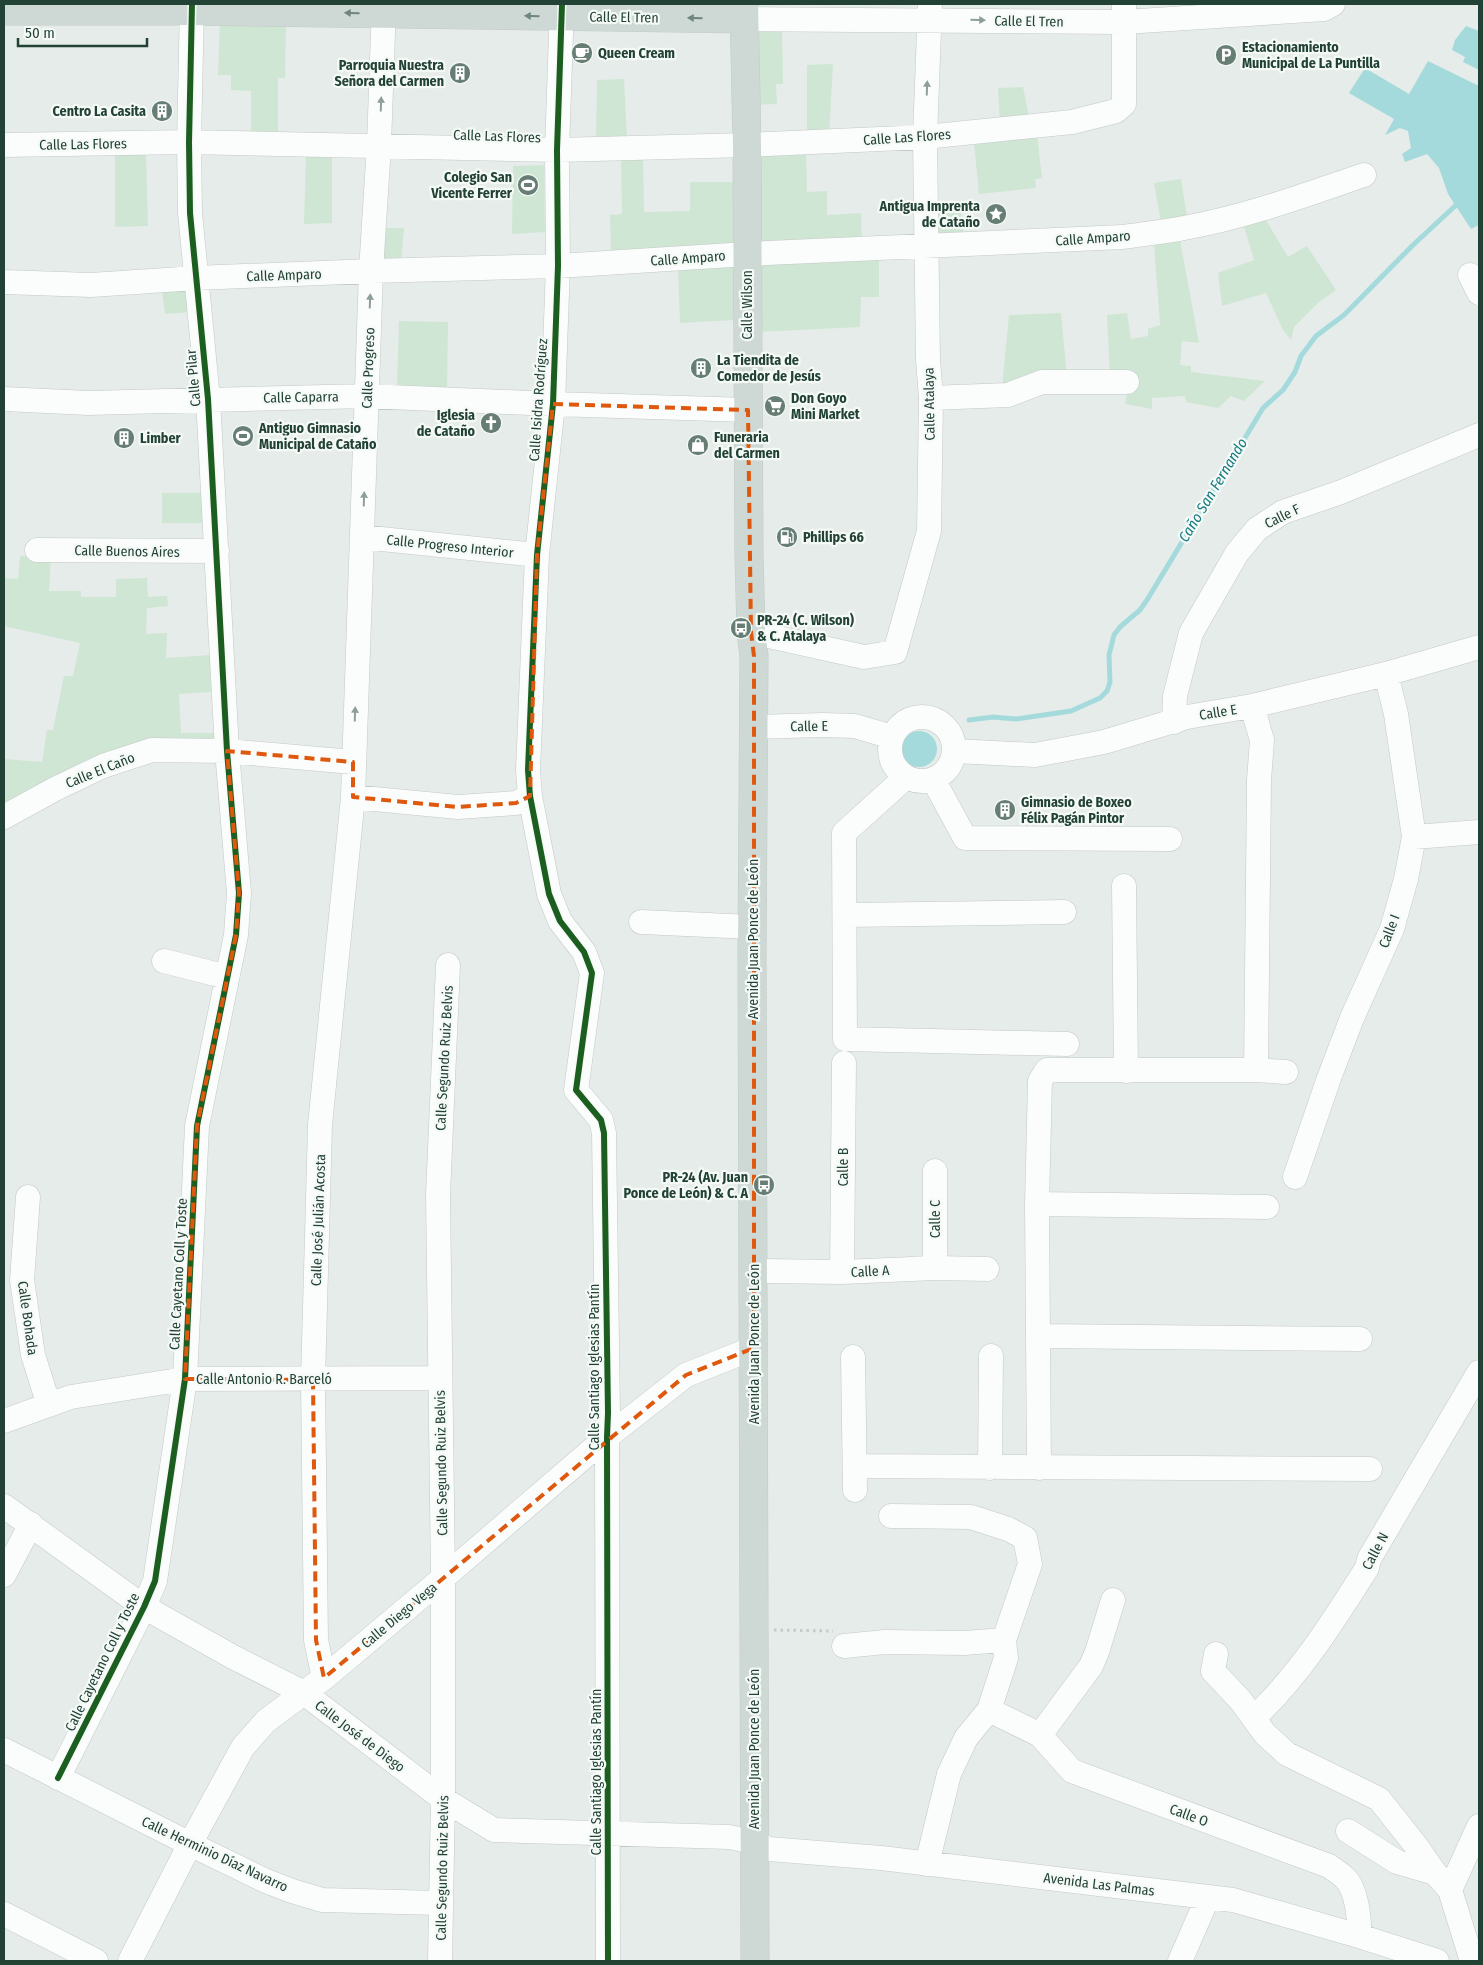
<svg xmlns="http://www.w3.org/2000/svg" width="1483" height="1965" font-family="'Fira Sans Condensed',sans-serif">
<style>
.green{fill:#cfe6d4}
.water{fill:#a5dadc}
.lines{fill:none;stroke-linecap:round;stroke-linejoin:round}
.stream{stroke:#a5dadc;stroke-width:5}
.minor-casing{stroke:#c3c9c6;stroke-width:25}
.major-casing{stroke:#c2cbc7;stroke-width:29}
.path{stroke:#c2cbc7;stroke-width:3;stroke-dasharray:2.5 4;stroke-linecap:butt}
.minor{stroke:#fbfcfc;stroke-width:24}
.major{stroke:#ced8d4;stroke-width:28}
.cycleway-casing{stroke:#f5faf7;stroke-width:9}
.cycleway{stroke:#1b5e20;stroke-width:6}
.oneway{fill:#6f867d}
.oneway2{fill:#8e9f99}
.marked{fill:none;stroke:#de580e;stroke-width:4;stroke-dasharray:10 6;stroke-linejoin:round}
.labels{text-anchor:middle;stroke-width:4.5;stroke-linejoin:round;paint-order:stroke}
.street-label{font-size:14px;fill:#224236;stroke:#f5faf7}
.poi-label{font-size:14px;font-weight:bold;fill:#224236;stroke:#f5faf7;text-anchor:start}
.water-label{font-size:15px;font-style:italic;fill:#177b82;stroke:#f5faf7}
</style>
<rect width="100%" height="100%" fill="#e6ece9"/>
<path class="green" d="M220,19L286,20L285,78H278V134H251V91L231,90V75H218Z
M753,31H782L783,84H776L777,104L752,105Z
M833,64L829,135L807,137V65Z
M624,79L627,138L596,140L597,80Z
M1023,87L1030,122L1000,124L998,88Z
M1037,135L1042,178L1035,179L1036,188L979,194L974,143Z
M757,152H806L807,192L827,191V215L861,213L862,241H758Z
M332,154V223L304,224L306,155Z
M115,155H146L148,226L115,227Z
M643,156L644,212L690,211V182H736L738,243L611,253L610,215L622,214L621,157Z
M544,165L545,232L512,234L513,166Z
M1181,179L1187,217L1161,222L1154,183Z
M959,201L964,235L937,236L936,202Z
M1266,220L1288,257L1307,246L1336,290L1319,302L1294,327L1291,340L1283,330L1266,293L1222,306L1218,273L1254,260L1244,227Z
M376,228H404L401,261H375Z
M1180,240L1199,343L1182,341L1180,365L1191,366V372L1265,381L1244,401L1231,396L1218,408L1186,402L1185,396L1152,398V409L1125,404L1130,378L1110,377L1107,315L1127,313L1131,339L1148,336V329L1160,325L1154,243Z
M879,260V297H861L860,327L758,332L757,263Z
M734,262L735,320L680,323L678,265Z
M189,288L192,312L165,314L162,291Z
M1061,313L1067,377L1002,387L1009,315Z
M399,321L448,322L447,389L397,387Z
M162,493H204L206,523H162Z
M20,556H51L49,591H81V597H116V579L147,578L148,597L167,596L168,606L147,608L146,634L167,633L166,658L210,655L211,692L179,694L181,733H214V738L210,741L4,805V759L42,762L47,730H53L64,676H73L80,643L4,626V578L18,579Z"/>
<path class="water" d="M1466,26L1479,31V70L1463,62L1465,57L1452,50L1455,40Z
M1428,61L1479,86V225L1471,229L1448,194L1439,168L1427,154L1405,162L1402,154L1411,148L1408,131L1400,128L1385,135L1394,119L1349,93L1365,68L1409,94Z
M901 749a18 18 0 1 1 36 0a18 18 0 1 1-36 0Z"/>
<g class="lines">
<path class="stream" d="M969,720L993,717L1016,719L1071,711L1100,698L1107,691L1110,682L1109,655L1114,635L1120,627L1140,610L1147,600L1263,408L1283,390L1295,372L1301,356L1316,336L1344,315L1413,245L1455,206"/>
<g class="minor-casing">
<path id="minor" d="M562,4L557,150L558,266L553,404L537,555L528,770L530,796L549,894L560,921L584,952L592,973L576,1090L601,1120L604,1133L608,1413L607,1437L608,1961
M744,19L1125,22L1324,9L1333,4
M4,145L189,142L557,150L747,145L925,137L1072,122L1116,111L1124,104V4
M1470,275L1479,293
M4,282L91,285L196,278L371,271L558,266L747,254L1123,237C1143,234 1164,232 1184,228C1246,217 1305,195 1364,175
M931,398L1008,395L1042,382H1127
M4,399L88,403L367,396L553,404L748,410
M362,537L537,555
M37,550L217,551
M751,632L864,657L895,652L929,531L931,398L928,360L925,137L930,4
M890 749a32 32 0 1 1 64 0a32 32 0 1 1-64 0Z
M1174,722L1175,696L1191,633L1237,553L1257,529L1283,512L1341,492L1479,435
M754,727L823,725L855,726L892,737
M955,751L1035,755L1104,742L1187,717L1252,706L1386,674L1479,647
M906,777L844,833L845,1039L1067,1044
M933,779L965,838L1170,839
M353,797L458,807L516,803L530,796
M4,817L55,789L103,766L152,750L227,751L353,762
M1414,837L1479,832
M1124,886L1126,1071
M846,915L1064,912
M641,922L752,927
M164,961L227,977
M1256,1070L1286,1072
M1295,1177L1329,1078L1352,1018L1392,929L1406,879L1414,837L1396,714L1386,674
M28,1197L22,1280L33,1355L45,1393L52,1404
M1037,1204L1267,1207
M935,1268V1171
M753,1271L842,1272L935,1268L987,1269
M842,1272L844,1063
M1038,1336L1360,1339
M853,1357L855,1490
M4,1421L71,1397L185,1379L440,1378
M855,1466L1370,1469
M990,1468L991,1356
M1039,1468L1037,1204L1040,1081L1047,1070H1256L1259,780L1262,740L1252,706
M4,1506L144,1607L233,1657L304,1693L443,1799L494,1830L729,1837L754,1842L769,1849L881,1858L1233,1900L1359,1936L1437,1961
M891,1516L971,1517L1008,1529L1025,1538L1030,1564L1004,1640L1006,1658L989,1710L966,1738L949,1774L927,1864
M4,1575L31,1524
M844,1646L885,1642L964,1643L1004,1640
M1216,1654L1213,1671L1241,1701L1265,1734L1287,1754L1379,1799L1417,1847L1435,1873L1450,1890
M324,1678L316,1640L313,1380L320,1125L353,797L371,271L379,145L384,4
M989,1710L1040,1735L1072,1771L1329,1866C1334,1870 1340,1873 1345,1878C1357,1890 1360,1920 1359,1936
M1254,1718C1301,1673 1332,1623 1367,1568L1369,1559L1479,1372
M1040,1735L1091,1666L1097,1652L1113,1600
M4,1750L190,1844L266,1881L292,1891L322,1900L440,1903
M58,1778L144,1607L155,1581L185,1379L197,1126L236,935L239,893L227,751L208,399L190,213L189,142L192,4
M1348,1831L1397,1862L1435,1873
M4,1914L96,1961
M130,1961L190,1844L243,1747L266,1721L324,1678L443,1578L607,1437L686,1375L754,1348
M440,1961L443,1799V1578L438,1195L448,965
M1180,1961L1208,1897
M1472,1961L1450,1890L1479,1826"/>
</g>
<g class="major-casing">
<path id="major" d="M744,4L747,145L749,556L751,632L754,656L752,950L755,1961
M4,11H192L744,19"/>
</g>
<path class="path" d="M774,1630L833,1631"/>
<use href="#minor" class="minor"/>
<use href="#major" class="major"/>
<g class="cycleway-casing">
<path id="cycleway" d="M562,4L557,150L558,266L553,404L537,555L528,770L530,796L549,894L560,921L584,952L592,973L576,1090L601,1120L604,1133L608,1413L607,1437L608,1961
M58,1778L144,1607L155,1581L185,1379L197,1126L236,935L239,893L227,751L208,399L190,213L189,142L192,4"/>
</g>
<use href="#cycleway" class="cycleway"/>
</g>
<defs><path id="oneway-solid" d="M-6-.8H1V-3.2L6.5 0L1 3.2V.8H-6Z" transform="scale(1.25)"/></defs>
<g class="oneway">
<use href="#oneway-solid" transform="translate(352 13) rotate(-179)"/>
<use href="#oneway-solid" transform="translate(532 16) rotate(-179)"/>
<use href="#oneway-solid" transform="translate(695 18) rotate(-179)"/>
</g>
<g class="oneway2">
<use href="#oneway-solid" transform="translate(978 20) rotate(1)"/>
<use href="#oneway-solid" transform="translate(927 88) rotate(-88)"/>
<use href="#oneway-solid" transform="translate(381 104) rotate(-88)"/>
<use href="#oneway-solid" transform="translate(370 301) rotate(-88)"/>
<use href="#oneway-solid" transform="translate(364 499) rotate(-88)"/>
<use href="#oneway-solid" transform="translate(355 714) rotate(-88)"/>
</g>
<path class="marked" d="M553,404L748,410L751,632L754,656V1348L686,1375L324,1678L316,1640L313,1380L185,1379L197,1126L236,935L239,893L227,751L353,762V797L458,807L516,803L530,796L537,555Z"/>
<defs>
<g id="cafe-disc" transform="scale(1.125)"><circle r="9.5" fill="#677e75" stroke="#f5faf7"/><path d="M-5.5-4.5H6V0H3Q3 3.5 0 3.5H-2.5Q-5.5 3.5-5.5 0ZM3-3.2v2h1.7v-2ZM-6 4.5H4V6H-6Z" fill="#fff"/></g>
<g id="parking-disc" transform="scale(1.125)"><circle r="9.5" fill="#677e75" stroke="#f5faf7"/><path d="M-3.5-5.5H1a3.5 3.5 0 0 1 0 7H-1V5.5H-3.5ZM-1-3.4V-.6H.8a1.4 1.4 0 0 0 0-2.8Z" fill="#fff"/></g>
<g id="building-disc" transform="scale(1.125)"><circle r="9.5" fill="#677e75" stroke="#f5faf7"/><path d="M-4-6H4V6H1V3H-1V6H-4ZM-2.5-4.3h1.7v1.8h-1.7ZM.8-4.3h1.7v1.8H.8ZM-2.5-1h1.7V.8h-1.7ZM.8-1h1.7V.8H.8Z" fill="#fff"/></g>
<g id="stadium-disc" transform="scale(1.125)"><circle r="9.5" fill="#677e75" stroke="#f5faf7"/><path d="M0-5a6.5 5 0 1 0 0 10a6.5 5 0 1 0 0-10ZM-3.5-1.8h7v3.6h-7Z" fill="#fff"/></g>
<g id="sight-disc" transform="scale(1.125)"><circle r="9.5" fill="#677e75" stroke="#f5faf7"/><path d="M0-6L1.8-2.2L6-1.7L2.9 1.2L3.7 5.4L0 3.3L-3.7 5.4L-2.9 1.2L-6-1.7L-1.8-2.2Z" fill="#fff"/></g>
<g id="supermarket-disc" transform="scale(1.125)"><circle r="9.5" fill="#677e75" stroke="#f5faf7"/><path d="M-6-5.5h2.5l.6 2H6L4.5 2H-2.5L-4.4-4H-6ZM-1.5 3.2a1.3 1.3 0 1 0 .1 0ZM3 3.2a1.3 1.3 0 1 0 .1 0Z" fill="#fff"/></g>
<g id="church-disc" transform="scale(1.125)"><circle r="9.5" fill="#677e75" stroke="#f5faf7"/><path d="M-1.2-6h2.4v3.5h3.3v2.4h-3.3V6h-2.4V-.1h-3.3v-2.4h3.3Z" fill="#fff"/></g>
<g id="shop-disc" transform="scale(1.125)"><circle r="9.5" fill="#677e75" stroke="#f5faf7"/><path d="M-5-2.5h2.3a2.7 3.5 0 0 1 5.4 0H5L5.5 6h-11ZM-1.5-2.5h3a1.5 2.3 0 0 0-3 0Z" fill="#fff"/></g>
<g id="fuel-disc" transform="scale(1.125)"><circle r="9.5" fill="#677e75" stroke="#f5faf7"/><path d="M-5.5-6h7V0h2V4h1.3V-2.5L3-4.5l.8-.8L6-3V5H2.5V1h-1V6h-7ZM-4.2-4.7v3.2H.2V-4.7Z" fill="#fff"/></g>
<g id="bus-disc" transform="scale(1.125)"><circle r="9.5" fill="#677e75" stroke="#f5faf7"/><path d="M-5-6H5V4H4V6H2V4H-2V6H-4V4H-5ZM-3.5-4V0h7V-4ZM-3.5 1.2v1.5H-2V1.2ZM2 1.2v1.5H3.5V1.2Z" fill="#fff"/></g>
</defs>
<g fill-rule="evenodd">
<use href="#cafe-disc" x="582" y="53"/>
<use href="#parking-disc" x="1226" y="55"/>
<use href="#building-disc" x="460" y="73"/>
<use href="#building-disc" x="162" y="111"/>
<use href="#stadium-disc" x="528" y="185"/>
<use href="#sight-disc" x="996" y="214"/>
<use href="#building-disc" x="701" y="368"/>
<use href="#supermarket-disc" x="775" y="406"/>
<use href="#church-disc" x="491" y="423"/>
<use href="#stadium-disc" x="243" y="436"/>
<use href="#building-disc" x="124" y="438"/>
<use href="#shop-disc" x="698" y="445"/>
<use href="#fuel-disc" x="787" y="537"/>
<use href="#bus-disc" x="741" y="628"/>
<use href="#building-disc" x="1005" y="810"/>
<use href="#bus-disc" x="764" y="1185"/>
</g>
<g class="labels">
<g class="street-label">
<text transform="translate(624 17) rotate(1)" y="5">Calle El Tren</text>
<text transform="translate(1029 21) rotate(1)" y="5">Calle El Tren</text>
<text transform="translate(497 136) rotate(2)" y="5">Calle Las Flores</text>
<text transform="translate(907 137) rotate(-4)" y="5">Calle Las Flores</text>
<text transform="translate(83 144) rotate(-1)" y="5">Calle Las Flores</text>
<text transform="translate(1093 238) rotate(-4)" y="5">Calle Amparo</text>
<text transform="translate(688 258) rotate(-4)" y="5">Calle Amparo</text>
<text transform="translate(284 275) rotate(-2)" y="5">Calle Amparo</text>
<text transform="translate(747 305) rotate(-90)" y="5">Calle Wilson</text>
<text transform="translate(368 368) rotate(-88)" y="5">Calle Progreso</text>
<text transform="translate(193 378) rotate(-95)" y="5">Calle Pilar</text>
<text transform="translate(301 397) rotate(-1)" y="5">Calle Caparra</text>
<text transform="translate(538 400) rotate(-86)" y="5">Calle Isidra Rodríguez</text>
<text transform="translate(929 404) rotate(-91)" y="5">Calle Atalaya</text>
<text transform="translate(1282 516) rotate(-26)" y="5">Calle F</text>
<text transform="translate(450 546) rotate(6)" y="5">Calle Progreso Interior</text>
<text transform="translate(127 551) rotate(1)" y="5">Calle Buenos Aires</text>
<text transform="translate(1218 712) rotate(-9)" y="5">Calle E</text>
<text transform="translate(809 726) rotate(-1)" y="5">Calle E</text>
<text transform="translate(100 770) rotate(-22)" y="5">Calle El Caño</text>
<text transform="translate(1389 931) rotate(-69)" y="5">Calle I</text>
<text transform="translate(753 939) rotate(-90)" y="5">Avenida Juan Ponce de León</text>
<text transform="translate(444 1058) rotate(-87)" y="5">Calle Segundo Ruiz Belvis</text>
<text transform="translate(843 1167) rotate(-90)" y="5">Calle B</text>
<text transform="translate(935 1219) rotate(-90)" y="5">Calle C</text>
<text transform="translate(318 1220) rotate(-88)" y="5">Calle José Julián Acosta</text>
<text transform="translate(870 1271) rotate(-3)" y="5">Calle A</text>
<text transform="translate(178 1274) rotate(-87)" y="5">Calle Cayetano Coll y Toste</text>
<text transform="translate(28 1318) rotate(82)" y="5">Calle Bohada</text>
<text transform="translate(754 1344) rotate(-90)" y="5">Avenida Juan Ponce de León</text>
<text transform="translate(594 1367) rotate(-90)" y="5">Calle Santiago Iglesias Pantín</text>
<text x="264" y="1384">Calle Antonio R. Barceló</text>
<text transform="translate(441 1463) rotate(-91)" y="5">Calle Segundo Ruiz Belvis</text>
<text transform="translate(1375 1551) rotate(-62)" y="5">Calle N</text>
<text transform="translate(399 1615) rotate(-40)" y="5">Calle Diego Vega</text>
<text transform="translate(102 1662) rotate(-64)" y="5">Calle Cayetano Coll y Toste</text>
<text transform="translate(360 1736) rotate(37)" y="5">Calle José de Diego</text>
<text transform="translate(754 1749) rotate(-90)" y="5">Avenida Juan Ponce de León</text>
<text transform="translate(596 1772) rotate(-90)" y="5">Calle Santiago Iglesias Pantín</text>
<text transform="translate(1189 1815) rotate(20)" y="5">Calle O</text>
<text transform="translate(215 1854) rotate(25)" y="5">Calle Herminio Díaz Navarro</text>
<text transform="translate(442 1868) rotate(-89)" y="5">Calle Segundo Ruiz Belvis</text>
<text transform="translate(1099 1884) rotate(7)" y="5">Avenida Las Palmas</text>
</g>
<g class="poi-label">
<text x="1242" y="52">Estacionamiento<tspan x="1242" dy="16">Municipal de La Puntilla</tspan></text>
<text x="598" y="58">Queen Cream</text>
<text x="444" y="70" text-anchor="end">Parroquia Nuestra<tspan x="444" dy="16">Señora del Carmen</tspan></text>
<text x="146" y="116" text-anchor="end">Centro La Casita</text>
<text x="512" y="182" text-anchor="end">Colegio San<tspan x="512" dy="16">Vicente Ferrer</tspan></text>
<text x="980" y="211" text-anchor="end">Antigua Imprenta<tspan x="980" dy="16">de Cataño</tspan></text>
<text x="717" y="365">La Tiendita de<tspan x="717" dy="16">Comedor de Jesús</tspan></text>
<text x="791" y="403">Don Goyo<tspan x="791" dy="16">Mini Market</tspan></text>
<text x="475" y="420" text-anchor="end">Iglesia<tspan x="475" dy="16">de Cataño</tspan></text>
<text x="259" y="433">Antiguo Gimnasio<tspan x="259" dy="16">Municipal de Cataño</tspan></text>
<text x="714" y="442">Funeraria<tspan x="714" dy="16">del Carmen</tspan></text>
<text x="140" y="443">Limber</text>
<text x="803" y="542">Phillips 66</text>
<text x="757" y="625">PR-24 (C. Wilson)<tspan x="757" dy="16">&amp; C. Atalaya</tspan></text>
<text x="1021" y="807">Gimnasio de Boxeo<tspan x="1021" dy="16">Félix Pagán Pintor</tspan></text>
<text x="748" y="1182" text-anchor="end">PR-24 (Av. Juan<tspan x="748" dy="16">Ponce de León) &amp; C. A</tspan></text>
</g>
<g class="water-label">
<text transform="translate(1213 490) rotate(-59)" y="5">Caño San Fernando</text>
</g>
</g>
<rect width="1483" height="1965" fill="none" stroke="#224236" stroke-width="10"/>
<path d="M18 38v8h129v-8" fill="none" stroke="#224236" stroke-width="2.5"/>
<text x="25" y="38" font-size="15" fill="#224236" stroke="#f5faf7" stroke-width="4" paint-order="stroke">50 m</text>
</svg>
